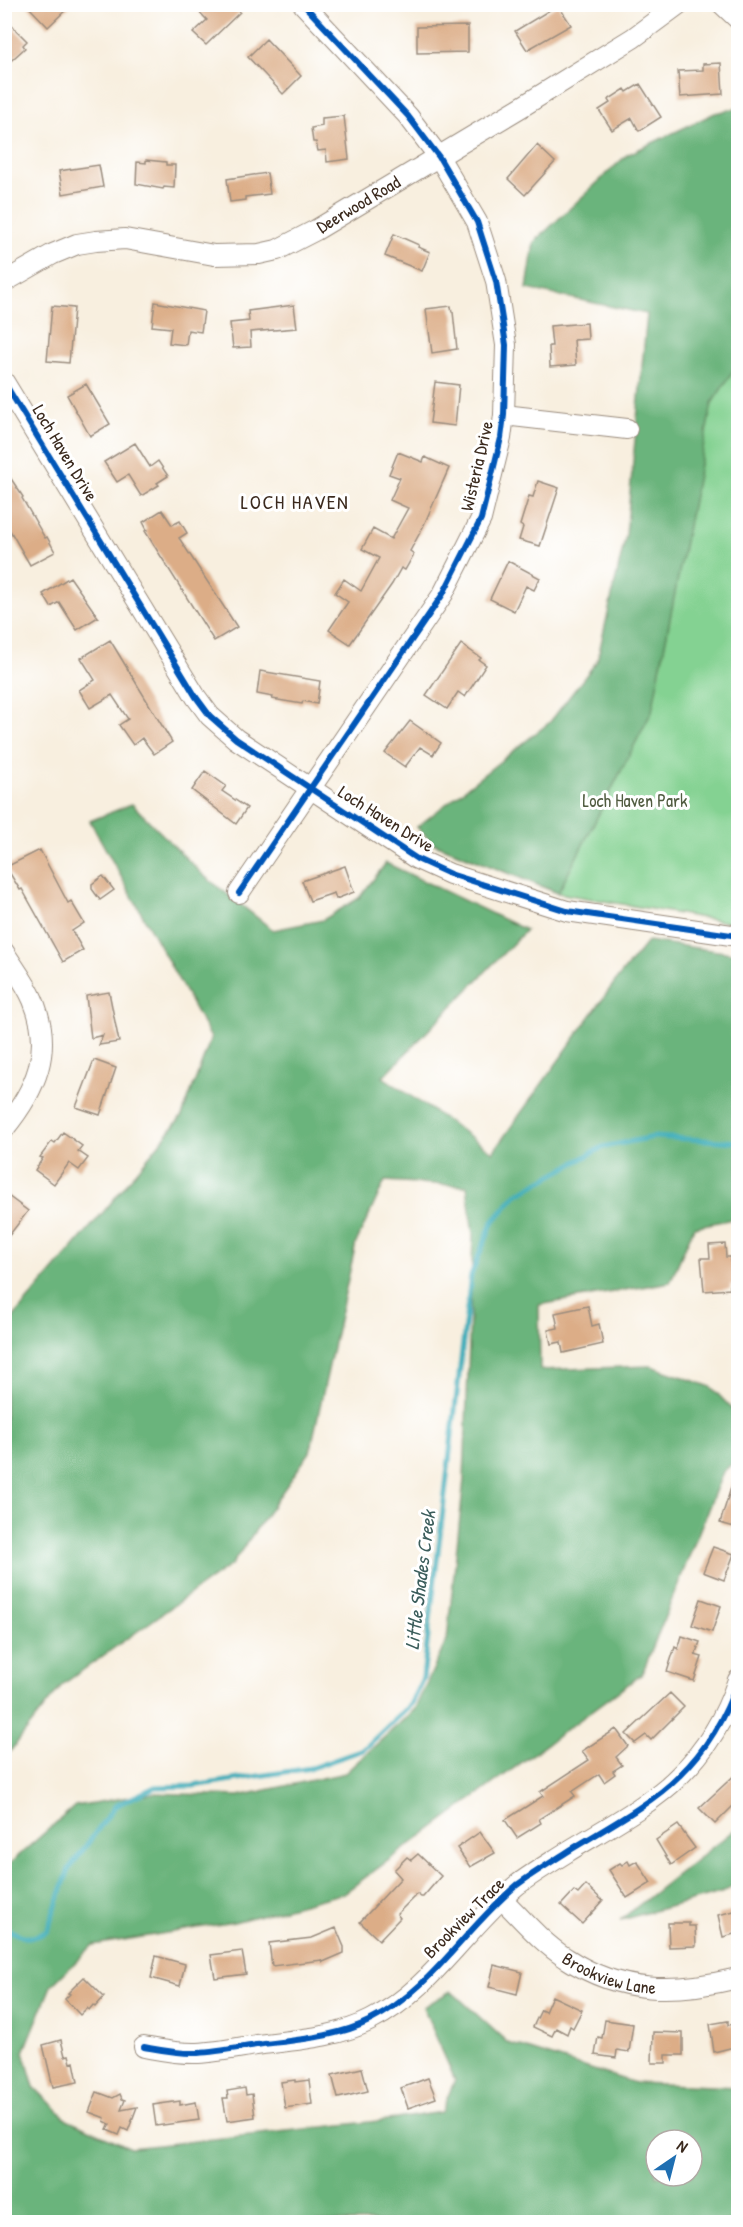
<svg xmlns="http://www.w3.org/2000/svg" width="743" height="2227" font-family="'Patrick Hand',sans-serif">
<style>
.green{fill:#84d292;stroke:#607e58;stroke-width:1.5}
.forest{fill:#6bb47c;stroke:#536f4d;stroke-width:1.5;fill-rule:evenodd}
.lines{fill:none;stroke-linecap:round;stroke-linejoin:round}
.stream{stroke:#3eadba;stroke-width:5}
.building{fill:#dcad87}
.minor-casing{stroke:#9a8c7e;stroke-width:22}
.minor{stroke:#fff;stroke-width:20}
.cycleway-casing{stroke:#fff;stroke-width:10}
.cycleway{stroke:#0057b8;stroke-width:6}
.labels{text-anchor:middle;stroke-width:6;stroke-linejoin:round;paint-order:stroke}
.street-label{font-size:18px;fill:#3b2a1e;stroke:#fff}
.park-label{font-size:18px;fill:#515c41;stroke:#fff}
.neighbourhood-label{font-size:20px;letter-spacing:1.5px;fill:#3b2a1e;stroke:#fff}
.water-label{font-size:20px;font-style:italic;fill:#3c5e5c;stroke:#fff}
</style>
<rect width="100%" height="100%" fill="#fff"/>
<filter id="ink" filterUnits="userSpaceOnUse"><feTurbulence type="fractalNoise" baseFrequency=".0167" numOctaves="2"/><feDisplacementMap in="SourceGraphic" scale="12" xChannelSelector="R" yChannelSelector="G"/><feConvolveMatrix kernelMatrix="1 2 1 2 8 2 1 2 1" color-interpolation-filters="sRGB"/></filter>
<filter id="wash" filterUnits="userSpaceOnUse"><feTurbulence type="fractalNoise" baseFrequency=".008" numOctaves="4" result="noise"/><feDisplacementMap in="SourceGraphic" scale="24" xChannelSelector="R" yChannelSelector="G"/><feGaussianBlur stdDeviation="1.35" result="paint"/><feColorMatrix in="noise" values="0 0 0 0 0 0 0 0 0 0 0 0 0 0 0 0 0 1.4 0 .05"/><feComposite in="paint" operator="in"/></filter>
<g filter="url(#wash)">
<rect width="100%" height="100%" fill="#f8efdf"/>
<path class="green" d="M738,326V924L558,893L433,843L595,697Z"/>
<path class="forest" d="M738,108V364L712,403L652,711L558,893L433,843L417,827L550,722L597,661L626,535L647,314L527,289L534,242L627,155L715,113Z
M132,804L203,875L273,930L323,920L359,898L386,863L526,930L383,1077L493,1152L617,979L648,941L738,954V1218L694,1227L670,1282L539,1305L540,1370L651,1366L711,1387L738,1415V1458L723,1472L642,1674L344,1893L234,1922L93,1945L51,1986L24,2052L34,2087L67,2119L131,2148L396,2119L441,2112L455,2080L423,2007L451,1991L508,2043L635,2083L738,2087V2222H5V1865H8L75,1806L153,1793L239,1796L345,1773L414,1710L447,1640L464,1479L473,1235L467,1186L385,1181L356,1243L310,1452L232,1564L62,1685L5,1758V1327L105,1210L182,1116L211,1038L90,821ZM656,2140H692V2176H656Z
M738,1827V1882L724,1892L620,1920Z"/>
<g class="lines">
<path class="stream" d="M4,1928C24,1937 28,1942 47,1931L69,1869L115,1806L155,1787L193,1786L311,1768L363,1750L410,1705L423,1678L471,1275L492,1223L516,1195L603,1147L654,1137L738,1142"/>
</g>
<g id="blocks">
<path class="building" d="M26,4H72L48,27Z
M192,4H233L240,12L206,45L193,33L207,20Z
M558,5L571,25L527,50L515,31Z
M12,26L27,41L23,45L25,48L4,67V33Z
M468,26V52L417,53V27Z
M266,39L301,76L283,94L248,57Z
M721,63L723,94L680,97L678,71L703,70V64Z
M640,84L661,117L639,131L632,118L612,130L599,110L610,103L608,100L625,89L627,92Z
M344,116L349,159L327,162L326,150L318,151L316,142H313L311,128L322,126V118Z
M537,145L555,162L525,195L508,179Z
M146,160L166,162V165H175L174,188L164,187L163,189L136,184L137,162L146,163Z
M99,165L103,187L63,194L59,171Z
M267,173L270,194L245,197V200L230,202L227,179Z
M394,234L419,245L418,247L430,252L422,271L385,256Z
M155,302L204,311L201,332L188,330L186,345L169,343L171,328L152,326Z
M294,305L297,328L250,332L251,347L233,348L230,323L249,321L248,311Z
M52,306L74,308L69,363L47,361Z
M451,306L452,312H453L457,349L432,353L426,309Z
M587,323L588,339L574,340L576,365L550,367L549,346H552L550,326Z
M435,382L459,385L455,426L430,423Z
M86,384L110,424L90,436L67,395Z
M135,443L150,467L158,461L168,476L157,483L159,485L141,496L128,475L117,482L104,462Z
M398,452L423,462L425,457L449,468L423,527L410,551L414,554L405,570L401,568L392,584L350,644L329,630L348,602L335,593L344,579L361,591L379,558L362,549L373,529L391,539L408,508L390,500L400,478L389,474Z
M4,468L23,497L22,498L45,538L47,537L55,552L30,565L4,520Z
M538,481L559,488L540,546L519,540L523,527L520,525L529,496L533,497Z
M162,510L172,525L180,521L187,533L179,538L237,627L214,641L145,531L147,530L143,522Z
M508,561L540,578L534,590L526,586L514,611L490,599Z
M70,577L98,617L77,630L59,602L51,607L43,594Z
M110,640L172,742L154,754L142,738L133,745L119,725L128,719L112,695L90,708L79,690L95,680L81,658Z
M461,644L481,658L479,660L486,665L465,697L458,692L447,709L426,695Z
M260,671L320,681L317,704L303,701L302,704L272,699L273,697L257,694Z
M410,721L441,743L433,755L420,747L405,767L385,753Z
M205,771L226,786L222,791L247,808L236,824L192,790Z
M40,850L68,903L71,901L84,923L72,931L83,950L63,962L22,889L20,890L6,867Z
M345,866L354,892L336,899L334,893L310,901L302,881Z
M103,876L114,890L100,900L92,889V884Z
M109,992L119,1042L99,1045L103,1035L91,1038L86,996Z
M94,1060L116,1068L100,1115L76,1107Z
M63,1132L82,1146L78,1151L88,1158L79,1170L69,1163L54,1184L35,1170L43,1158L40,1157L52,1141L55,1143Z
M4,1193L28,1211L4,1242Z
M725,1244L726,1257H730V1261H738V1284L730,1285V1289L704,1291L701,1258H710L709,1245Z
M588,1306L592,1326L599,1324L603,1344L563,1353L561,1342L551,1344L548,1330L558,1328L555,1313Z
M735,1475H738V1528L720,1523Z
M713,1547L734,1554L724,1580L703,1572Z
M701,1599L721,1606L712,1632L692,1625Z
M682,1636L700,1642L695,1655L702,1657L694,1681L667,1672L675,1647L678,1649Z
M670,1693L684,1707L651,1740L646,1735L635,1743L626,1734Z
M616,1729L628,1746L616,1757L622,1765L613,1771L615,1774L604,1782L599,1774L572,1792L575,1796L539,1819L541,1823L517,1838L505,1820L543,1796L540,1792L589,1760L582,1751Z
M738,1772V1801L715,1824L699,1808Z
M678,1825L695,1848L671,1865L656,1840Z
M480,1832L495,1853L470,1867L457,1848Z
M418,1854L441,1876L423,1897H421L417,1894L397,1914L400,1918L379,1940L360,1922L401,1878L394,1870L407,1857L411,1860Z
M628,1861L630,1865L637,1861L651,1883L627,1898L609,1870L620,1863L622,1865Z
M586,1885L603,1901L582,1924L561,1905L574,1891L578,1894Z
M738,1910V1933L723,1937L718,1915Z
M668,1923H689V1926H695L696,1946L669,1947Z
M336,1928L344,1947V1953L323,1962L322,1960L272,1966L269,1943L312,1938Z
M242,1951L246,1974L215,1978L211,1955Z
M156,1956L185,1964L180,1986L151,1978Z
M494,1965L522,1972L517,1994L489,1987Z
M84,1977L104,1997L95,2007L93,2005L89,2010L87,2008L80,2015L65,1999L70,1994L68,1993Z
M552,1996L582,2010L573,2028L570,2026L567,2034L556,2028L552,2036L533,2027L541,2010L545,2012Z
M605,2020L633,2024L629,2052L617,2050L616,2058L595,2055L598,2037L602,2038Z
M728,2021V2025L737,2024L738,2046L714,2052L710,2024Z
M653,2032L683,2033V2055H666V2063H652Z
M61,2040L65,2056L69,2055L71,2063L74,2062L78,2082L53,2087L43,2045Z
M362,2068L368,2091L338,2098L332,2075Z
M428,2078L436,2098L408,2108L401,2088Z
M295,2080V2082L309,2080L312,2104L285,2108L281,2082Z
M245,2088L246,2095L252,2094L255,2117L227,2121L223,2098H228L227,2091Z
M97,2092L113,2098L120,2094L122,2099L125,2100L121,2110L137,2107L128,2131L122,2128L119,2135L107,2130L110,2124L104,2121L105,2118L89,2112Z
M180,2101V2105L196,2102L199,2120L156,2126L153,2105Z"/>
</g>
</g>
<g filter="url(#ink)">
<use href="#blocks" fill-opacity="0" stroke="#9a8c7e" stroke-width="1.5"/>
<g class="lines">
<g class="minor-casing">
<g id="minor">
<path d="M722,4L738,19"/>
<path id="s1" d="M4,282L53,254L77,244L96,241L125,239L214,255L259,254L277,250L316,230L523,106L633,38L679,4"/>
<path d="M4,382L196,697L210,716L236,739L417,859L450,874L567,911L738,936"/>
<path d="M504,415L627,429"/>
<path d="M239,893L443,594L481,519L501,438L504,415L506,345L496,281L477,222L439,157L408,116L303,4"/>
<path d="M4,952C14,968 26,983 33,1000C54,1050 36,1090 4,1129"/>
<path id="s2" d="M502,1899C522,1919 542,1943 566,1958C622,1995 676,1993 738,1978"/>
<path d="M144,2047C161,2050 180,2054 198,2053C217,2052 237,2048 256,2045C294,2040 336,2038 371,2020C431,1990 466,1927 517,1885C533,1873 550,1863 567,1852C601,1831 652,1804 679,1776C707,1749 726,1716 738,1680"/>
</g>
</g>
<use href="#minor" class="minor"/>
<g class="cycleway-casing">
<path id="cycleway" d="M4,382L196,697L210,716L236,739L417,859L450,874L567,911L738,936
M239,893L443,594L481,519L501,438L504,415L506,345L496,281L477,222L439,157L408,116L303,4
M144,2047C161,2050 180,2054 198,2053C217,2052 237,2048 256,2045C294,2040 336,2038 371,2020C431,1990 466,1927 517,1885C533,1873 550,1863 567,1852C601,1831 652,1804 679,1776C707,1749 726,1716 738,1680"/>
</g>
<use href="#cycleway" class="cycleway"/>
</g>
</g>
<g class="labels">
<g class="street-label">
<text dy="6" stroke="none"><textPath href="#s1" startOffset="378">Deerwood Road</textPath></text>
<text transform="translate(65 453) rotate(59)" y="6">Loch Haven Drive</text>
<text transform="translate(477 466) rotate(-77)" y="6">Wisteria Drive</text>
<text transform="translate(386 819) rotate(32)" y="6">Loch Haven Drive</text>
<text transform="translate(464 1918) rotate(-45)" y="6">Brookview Trace</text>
<text dy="6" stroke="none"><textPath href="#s2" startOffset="134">Brookview Lane</textPath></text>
</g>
<g class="park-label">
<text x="635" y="807">Loch Haven Park</text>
</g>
<g class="neighbourhood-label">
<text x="295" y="509">LOCH HAVEN</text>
</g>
<g class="water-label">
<text transform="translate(420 1580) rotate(-83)" y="7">Little Shades Creek</text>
</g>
</g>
<rect width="743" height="2227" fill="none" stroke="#fff" stroke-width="24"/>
<g transform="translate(674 2158) rotate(35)"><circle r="28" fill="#ffffff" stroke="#b1aaa5" stroke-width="1.5"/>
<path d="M0-4.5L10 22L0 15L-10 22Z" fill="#1f6fb2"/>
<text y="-9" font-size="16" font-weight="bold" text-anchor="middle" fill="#3b2a1e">N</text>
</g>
</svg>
